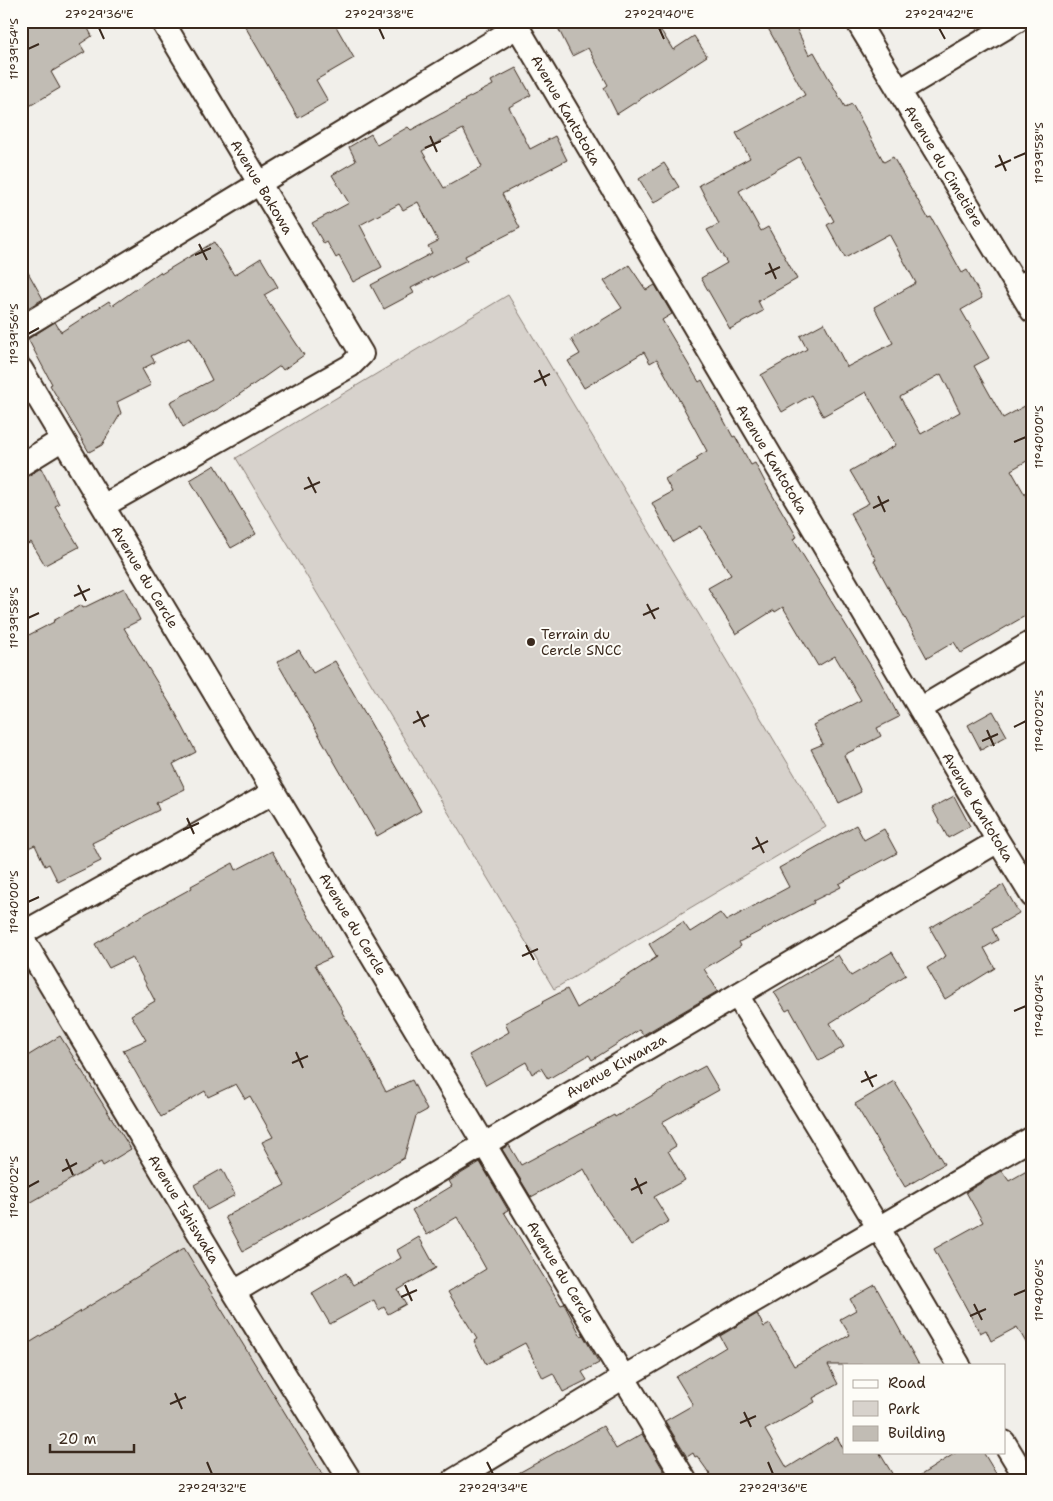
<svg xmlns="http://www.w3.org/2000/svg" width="1053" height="1501" font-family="'Shantell Sans',sans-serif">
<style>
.built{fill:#e3e0da}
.green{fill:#d7d2cc;stroke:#897e75}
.building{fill:#c1bcb4;stroke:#3b2a1e;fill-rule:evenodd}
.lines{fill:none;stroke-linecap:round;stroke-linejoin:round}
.service-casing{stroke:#3b2a1e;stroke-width:15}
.minor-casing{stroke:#3b2a1e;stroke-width:26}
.service{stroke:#fdfcf7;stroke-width:11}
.minor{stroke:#fdfcf7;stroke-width:22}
.ticks{fill:none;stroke:#3b2a1e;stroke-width:2}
.poi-dot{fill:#3b2a1e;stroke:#fdfcf7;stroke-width:2}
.labels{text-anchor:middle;stroke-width:4;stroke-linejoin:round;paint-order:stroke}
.street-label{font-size:14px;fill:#3b2a1e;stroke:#fdfcf7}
.poi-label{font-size:14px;fill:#3b2a1e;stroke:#fdfcf7;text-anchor:start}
.neatline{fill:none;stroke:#3b2a1e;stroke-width:2}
.ticks-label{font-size:12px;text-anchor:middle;fill:#3b2a1e}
</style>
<rect width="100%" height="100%" fill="#f1efea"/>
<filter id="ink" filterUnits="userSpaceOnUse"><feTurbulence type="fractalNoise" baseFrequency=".02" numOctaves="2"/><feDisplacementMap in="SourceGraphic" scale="10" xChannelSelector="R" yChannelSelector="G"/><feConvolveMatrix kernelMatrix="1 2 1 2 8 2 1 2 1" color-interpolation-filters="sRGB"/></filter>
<g filter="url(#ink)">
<path class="built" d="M21,949L336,1480H21Z"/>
<path class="green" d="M508,295L826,827L554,989L236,458Z"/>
<path class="building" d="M21,21H84L92,36L80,44L85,52L51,72L60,88L21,111Z
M242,21H333L354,58L316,80L328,101L298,118Z
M571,21H652L660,33L662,32L673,50L694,36L707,56L617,114L604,88L608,85L588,48L572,56L558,28Z
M764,21H793L809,55L814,52L845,107L852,104L884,162L893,157L928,218L931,217L962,273L967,270L982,298L961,310L989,358L974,366L1003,418L1032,402V458L1011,470L1032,507V612L961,653L954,642L927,658L874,561L876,560L850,513L869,503L850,471L896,445L866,392L823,416L811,395L782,412L761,375L807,349L800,336L824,323L847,367L893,343L874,307L916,283L889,234L845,258L827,225L834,221L799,157L739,191L761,231L768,227L797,279L758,301L763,311L730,329L701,278L727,263L707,230L719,224L699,185L750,158L736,133L805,95ZM941,374L960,412L921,434L900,397Z
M516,68L531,95L509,107L530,149L555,136L567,160L502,194L520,228L465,256L467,260L411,288L414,293L384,309L371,285L432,253L428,246L438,241L418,202L403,210L399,204L360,225L382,267L353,282L339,256L336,258L327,242L324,244L312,223L349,203L332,175L356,161L349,147L371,134L377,145L408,127L411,130L465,101L464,100L493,85L491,81ZM463,129L482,167L444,188L422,151Z
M664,163L679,187L654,203L639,179Z
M214,242L234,275L261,258L278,287L264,295L304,355L283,370L280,366L220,408L183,427L170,402L212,380L190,337L151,356L155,362L142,369L151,385L117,402L121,413L102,445L89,452L50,385L52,384L28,339L55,322L61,332L109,301L112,306L160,272L161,274Z
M21,260L43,299L21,312Z
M629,265L646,290L655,285L672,314L662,320L699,382L702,380L733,437L735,436L751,465L755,463L766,484L797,537L793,539L879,679L899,717L877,728L881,736L844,755L861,792L839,803L811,749L823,744L813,725L861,700L835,656L818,666L783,607L775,612L774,610L736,634L708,588L731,575L701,526L673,542L652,503L672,492L665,479L698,460L696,458L707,451L657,359L650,363L644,352L584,388L568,361L580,354L571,339L622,308L604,281Z
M215,465L256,534L231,548L190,480Z
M41,468L59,504L55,506L79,547L45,565L31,542L21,548V478L28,476Z
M124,588L140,620L124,628L175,712L196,752L173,764L185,789L156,803L159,810L92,843L101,861L58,882L49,864L45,866L35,845L21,851V639L54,622L53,621L81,605L83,608Z
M299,650L313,673L335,661L421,811L377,836L277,662Z
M993,711L1007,736L981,750L968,725Z
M954,796L970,826L948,838L932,808Z
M856,825L864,840L884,829L897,853L839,884L841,887L813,901L814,903L739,942L741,946L704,969L718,991L643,1035L639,1030L592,1060L589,1055L548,1079L541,1068L532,1074L526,1062L486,1085L469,1055L509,1032L505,1023L543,1003L542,1002L567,989L577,1008L657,957L649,944L683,922L690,932L720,913L726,921L789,887L779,868Z
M272,851L309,918L320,934L331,958L315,965L343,1011L342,1012L366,1053L386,1092L412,1080L427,1110L416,1116L404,1158L327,1205L243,1251L225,1217L285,1185L262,1142L273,1137L250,1096L245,1099L236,1084L208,1097L205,1091L161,1117L123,1050L146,1040L131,1015L155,1001L132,957L109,968L95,944L141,916L192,888L191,886L233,863L236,870Z
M1003,885L1019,913L992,929L998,940L984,948L995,968L945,999L927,968L946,956L930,928Z
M892,952L906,975L830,1023L844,1047L819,1061L790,1009L786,1011L774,992L838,955L851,976Z
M60,1036L131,1149L103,1166L101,1162L21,1208V1060Z
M705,1066L719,1090L662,1122L676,1146L668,1151L685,1180L654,1197L669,1221L631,1245L604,1205L584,1169L531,1197L502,1149L509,1145L521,1165L614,1115L615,1117L675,1082Z
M894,1081L944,1164L905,1187L855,1104Z
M480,1162L508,1210L504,1212L561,1305L564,1304L581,1336L583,1335L599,1363L582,1372L587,1380L563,1392L553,1373L543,1378L525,1343L486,1364L474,1341L477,1339L448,1292L486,1269L457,1217L427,1235L412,1210L452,1186L449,1181Z
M1032,1168V1353L1017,1327L991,1341L986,1330L980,1333L934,1249L983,1222L966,1192L1002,1171L1009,1181Z
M222,1169L235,1195L207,1210L194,1185Z
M419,1237L436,1268L398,1290L406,1304L388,1314L384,1307L379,1310L374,1300L330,1324L312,1293L346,1273L353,1285L401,1258L397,1250Z
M184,1248L326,1480H21V1348Z
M875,1285L919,1365H828L838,1384L813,1398L815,1402L765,1430L787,1468L837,1437L844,1450V1452H879L896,1480H714L697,1456L695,1457L693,1453L687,1457L665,1421L693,1405L676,1377L726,1347L720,1336L757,1314L764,1327L770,1324L794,1366L850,1335L840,1319L856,1310L850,1299Z
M603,1426L616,1449L642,1434L664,1471L649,1480H506Z
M957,1452H983L1000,1480H913Z"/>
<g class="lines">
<g class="service-casing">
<path id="service" d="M1015,283L1032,273"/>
</g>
<g class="minor-casing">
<path id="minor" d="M514,21L998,841L1032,896
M857,21L1032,311
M899,91L1017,21
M21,328L517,27
M21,369L685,1480
M21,465L63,439
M103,506L350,366L362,354L162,21
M920,709L1032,642
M21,934L274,792
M21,936L234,1292L350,1480
M737,995L878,1227L959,1365
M234,1292L998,841
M1004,1442L1027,1480
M454,1480L624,1377L1032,1138"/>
</g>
<use href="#service" class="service"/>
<use href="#minor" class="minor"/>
</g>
</g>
<path class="ticks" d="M99,28L104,39M379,28L384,39M659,28L664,39M939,28L945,39M28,49L39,44M430,136L437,152M425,148L441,141M999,155L1006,171M1014,158L1026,153M995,167L1011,160M199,244L207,260M195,255L211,248M769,263L776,279M765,274L780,267M28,334L39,328M539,370L546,386M534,382L550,374M1014,442L1026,437M308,477L316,493M304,489L320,482M878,496L885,512M873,508L889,500M78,585L86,601M74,596L90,589M647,604L655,619M643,615L659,608M28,618L39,613M417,711L425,727M413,723L429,715M1014,727L1026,721M987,730L994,746M982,741L998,734M187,818L194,834M183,830L199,823M756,837L764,853M752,849L768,841M28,902L39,897M526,945L534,960M522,956L538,949M1014,1011L1026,1006M296,1052L303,1068M292,1063L308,1056M865,1071L873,1087M861,1082L877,1075M66,1159L73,1175M62,1171L77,1163M635,1178L642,1194M28,1187L39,1181M631,1190L647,1182M405,1285L412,1301M1014,1295L1026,1290M401,1297L417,1290M974,1304L982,1320M970,1316L986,1309M175,1393L182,1409M170,1404L186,1397M744,1412L751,1427M740,1423L756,1416M207,1462L212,1474M487,1462L493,1474M768,1462L773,1474"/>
<circle class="poi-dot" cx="531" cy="642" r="5"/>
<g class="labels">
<g class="street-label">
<text transform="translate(566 110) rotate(60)" y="5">Avenue Kantotoka</text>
<text transform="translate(944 166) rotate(59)" y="5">Avenue du Cimetière</text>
<text transform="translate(262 187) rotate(59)" y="5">Avenue Bakowa</text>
<text transform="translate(772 459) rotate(59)" y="5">Avenue Kantotoka</text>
<text transform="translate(145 577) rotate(59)" y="5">Avenue du Cercle</text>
<text transform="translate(978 807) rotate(59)" y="5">Avenue Kantotoka</text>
<text transform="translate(353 924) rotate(59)" y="5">Avenue du Cercle</text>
<text transform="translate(616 1066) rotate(-30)" y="5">Avenue Kiwanza</text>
<text transform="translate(184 1209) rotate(59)" y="5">Avenue Tshiswaka</text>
<text transform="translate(561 1272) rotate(59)" y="5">Avenue du Cercle</text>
</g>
<g class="poi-label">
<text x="541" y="639">Terrain du<tspan x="541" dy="16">Cercle SNCC</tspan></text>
</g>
</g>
<rect width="1053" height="1501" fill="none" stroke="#fdfcf7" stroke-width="55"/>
<rect x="843" y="1364" width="162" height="90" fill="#fdfcf7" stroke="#afa8a0"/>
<rect x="853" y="1380" width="25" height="8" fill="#fdfcf7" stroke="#afa8a0"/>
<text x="888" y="1388" font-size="15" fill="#3b2a1e">Road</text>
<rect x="853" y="1401" width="25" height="15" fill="#d7d2cc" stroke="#afa8a0"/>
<text x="888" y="1414" font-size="15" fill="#3b2a1e">Park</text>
<rect x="853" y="1426" width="25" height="15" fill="#c1bcb4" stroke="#afa8a0"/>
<text x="888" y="1438" font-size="15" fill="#3b2a1e">Building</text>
<path d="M50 1444v8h84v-8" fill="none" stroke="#3b2a1e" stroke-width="2.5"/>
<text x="58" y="1444" font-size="15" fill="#3b2a1e" stroke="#fdfcf7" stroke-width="4" paint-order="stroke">20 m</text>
<rect x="28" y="28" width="998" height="1446" class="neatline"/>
<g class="ticks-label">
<text x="99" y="18">27°29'36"E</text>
<text x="379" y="18">27°29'38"E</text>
<text x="659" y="18">27°29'40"E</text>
<text x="939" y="18">27°29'42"E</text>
<text transform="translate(14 49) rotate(-90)" y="4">11°39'54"S</text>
<text transform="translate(1039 153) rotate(-90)" y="4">11°39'58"S</text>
<text transform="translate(14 334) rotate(-90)" y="4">11°39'56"S</text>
<text transform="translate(1039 437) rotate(-90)" y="4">11°40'00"S</text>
<text transform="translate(14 618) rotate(-90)" y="4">11°39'58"S</text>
<text transform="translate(1039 721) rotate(-90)" y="4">11°40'02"S</text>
<text transform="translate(14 902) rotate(-90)" y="4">11°40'00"S</text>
<text transform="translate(1039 1006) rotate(-90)" y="4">11°40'04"S</text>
<text transform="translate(14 1187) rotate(-90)" y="4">11°40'02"S</text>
<text transform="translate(1039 1290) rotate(-90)" y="4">11°40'06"S</text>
<text x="212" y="1492">27°29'32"E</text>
<text x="493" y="1492">27°29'34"E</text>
<text x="773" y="1492">27°29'36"E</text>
</g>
</svg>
